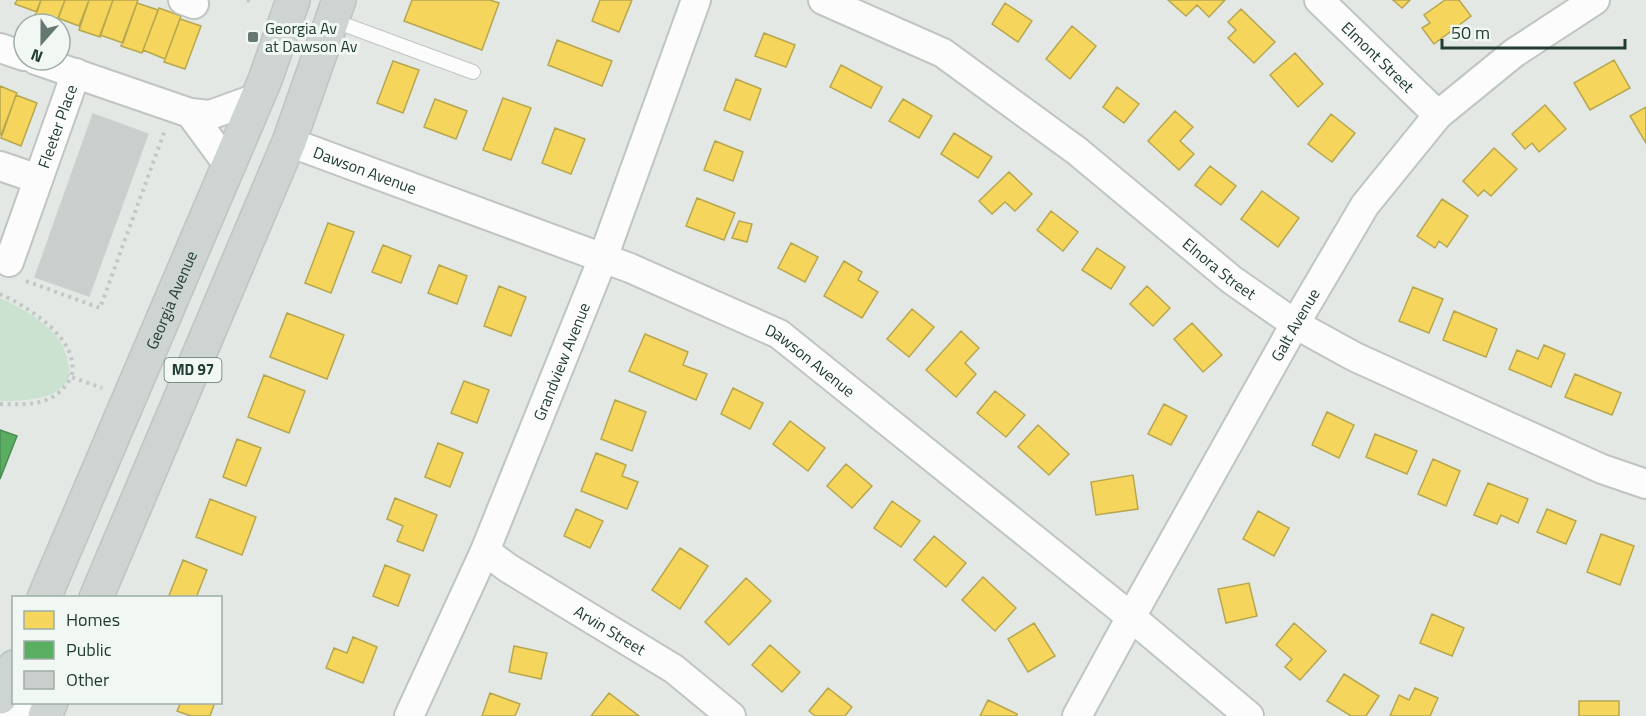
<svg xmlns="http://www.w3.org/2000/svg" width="1646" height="716" font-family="'Titillium Web',sans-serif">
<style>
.green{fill:#cce2d0}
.homes{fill:#f6d55c;stroke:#b6a74f;stroke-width:1.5}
.public{fill:#5aae61;stroke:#498c53;stroke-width:1.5}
.building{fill:#cacfcd;stroke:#ccd1ce;stroke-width:1.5}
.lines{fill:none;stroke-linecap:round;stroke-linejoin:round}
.service-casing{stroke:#c0c5c2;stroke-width:16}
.minor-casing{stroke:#c0c5c2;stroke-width:32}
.tertiary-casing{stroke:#c0c5c2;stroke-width:36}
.primary-casing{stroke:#bcc5c1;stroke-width:36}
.path{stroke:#c0c8c5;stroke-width:4;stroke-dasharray:3 4.5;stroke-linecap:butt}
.service{stroke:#fbfcfb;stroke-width:14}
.minor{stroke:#fbfcfb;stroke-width:28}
.tertiary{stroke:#fbfcfb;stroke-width:33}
.primary{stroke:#cdd4d1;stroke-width:33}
.poi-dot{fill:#657871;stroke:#f1f8f4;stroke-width:2}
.labels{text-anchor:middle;stroke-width:6;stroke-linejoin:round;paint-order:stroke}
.shield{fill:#f1f8f4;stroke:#5f746c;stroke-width:1.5}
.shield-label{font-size:15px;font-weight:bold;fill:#213c32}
.poi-label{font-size:16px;fill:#213c32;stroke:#f1f8f4;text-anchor:start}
.street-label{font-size:16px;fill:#213c32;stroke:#f1f8f4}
</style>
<rect width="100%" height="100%" fill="#e3e8e5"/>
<path class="green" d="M0,298C18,306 36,316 50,330C59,338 66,350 68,362C77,400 25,401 0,401Z"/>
<path class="homes" d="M17,0H41L37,12L15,4Z
M41,0H65L57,22L35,15Z
M65,0H89L79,26L58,18Z
M89,0H113L100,37L79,30Z
M113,0H138L123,43L100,35Z
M412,0H490L499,3L482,50L404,21Z
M600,0H632L619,32L592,21Z
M1168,0H1225L1209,17L1197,5L1186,16Z
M1393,0H1410L1402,8Z
M1445,0H1459L1471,16L1434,44L1422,28L1430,23L1424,15Z
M137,3L158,10L142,53L121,46Z
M1005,3L1032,21L1018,42L992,24Z
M159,8L181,16L165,59L143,50Z
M1241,9L1275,42L1254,63L1228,38L1236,30L1228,22Z
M180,19L201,26L185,69L164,62Z
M1072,26L1096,46L1070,79L1046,59Z
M764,33L795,45L786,67L755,56Z
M557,40L612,61L602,86L548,65Z
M1295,53L1323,84L1298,107L1270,75Z
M1614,60L1630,88L1590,110L1574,83Z
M393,61L419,70L403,113L377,103Z
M841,65L882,87L871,108L830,87Z
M736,79L761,89L750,120L724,110Z
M0,86L17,93L1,135L0,134Z
M1117,87L1139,104L1124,123L1103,107Z
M16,95L37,103L21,146L1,138Z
M503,98L531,108L511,160L483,150Z
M435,99L467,111L456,139L424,127Z
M903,99L932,116L919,138L889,121Z
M1545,105L1566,129L1539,152L1532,143L1525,149L1512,134Z
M1646,107V143L1630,116Z
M1175,111L1193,127L1180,141L1194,154L1179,170L1148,141Z
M1331,114L1355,133L1332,162L1308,144Z
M555,128L585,139L571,174L542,163Z
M954,133L992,157L978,178L941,154Z
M715,141L743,152L733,181L704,170Z
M1494,148L1517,169L1491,196L1484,190L1478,196L1463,181Z
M1210,166L1236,186L1221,205L1195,185Z
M1009,172L1032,194L1015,211L1005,202L992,214L979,201Z
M1262,191L1299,218L1278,247L1241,219Z
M697,198L735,213L724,240L686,226Z
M1442,199L1468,216L1447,247L1439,241L1435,248L1417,236Z
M1051,211L1078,232L1063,251L1037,230Z
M739,221L752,224L747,242L732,238Z
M328,223L354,232L331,293L305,283Z
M791,243L818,257L805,282L778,268Z
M383,245L411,256L401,283L372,272Z
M1097,248L1125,267L1111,289L1082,270Z
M844,261L862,272L858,280L878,292L862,318L824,296Z
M439,265L467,276L457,304L428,293Z
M499,286L526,297L511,336L484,326Z
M1147,286L1170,308L1153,326L1130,304Z
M1413,287L1443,299L1429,333L1399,321Z
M912,309L934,327L909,357L887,339Z
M1454,311L1497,329L1486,357L1443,340Z
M287,313L344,335L327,379L270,357Z
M1192,323L1222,355L1203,372L1174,339Z
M961,331L979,348L965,363L976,374L956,397L926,370Z
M645,334L688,352L683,365L707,374L696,400L629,371Z
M1544,345L1565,354L1551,387L1509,369L1517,350L1538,359Z
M1575,374L1621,393L1612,415L1565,397Z
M264,375L305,391L289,433L248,417Z
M464,381L489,390L477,423L451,413Z
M733,388L763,403L750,429L721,414Z
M995,391L1025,415L1006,437L977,413Z
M615,400L646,412L632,451L601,439Z
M1164,404L1187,416L1171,445L1148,434Z
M1327,412L1354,425L1339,458L1312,445Z
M790,421L825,448L808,471L773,444Z
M1038,425L1069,454L1049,475L1018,447Z
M1375,434L1417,451L1407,474L1366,457Z
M237,439L261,448L246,486L223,477Z
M438,443L463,453L450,487L425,477Z
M596,453L626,465L622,476L638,482L627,509L581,491Z
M1433,459L1460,471L1446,506L1418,494Z
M846,464L872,486L852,508L827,486Z
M1133,475L1138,509L1096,515L1091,482Z
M1488,483L1528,499L1518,523L1501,515L1497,524L1474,515Z
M395,498L437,515L423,551L397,541L403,526L387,519Z
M210,499L256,517L242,555L196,537Z
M892,501L920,521L901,547L874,528Z
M576,509L603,521L590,548L564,536Z
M1547,509L1576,521L1566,544L1537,532Z
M1258,511L1289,528L1274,556L1243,539Z
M1601,534L1634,546L1620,585L1587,572Z
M934,536L966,563L946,587L914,560Z
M680,548L708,566L680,609L652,590Z
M183,560L207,570L196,598H168Z
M385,565L410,575L398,606L373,596Z
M983,577L1016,608L995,631L962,600Z
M746,578L771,601L729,645L705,622Z
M1249,583L1257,616L1226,623L1218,589Z
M1432,614L1464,628L1452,656L1420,643Z
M1034,623L1055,656L1028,672L1008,639Z
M1294,623L1326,651L1300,680L1285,667L1292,659L1276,645Z
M353,637L377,647L363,683L326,668L334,648L347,653Z
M770,645L800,672L782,692L752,665Z
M514,646L547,653L541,679L509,672Z
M1344,674L1379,696L1366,716H1351L1327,701Z
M828,688L852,707L845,716H815L809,711Z
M1415,688L1438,698L1430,716H1390L1399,695L1409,700Z
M490,693L520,704L515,716H482Z
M609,693L639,716H591Z
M988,700L1017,714V716H980Z
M1579,701H1619V716H1579Z
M181,702H215L210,716H191L177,711Z"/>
<path class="public" d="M0,430L17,436L0,479Z"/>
<path class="building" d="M93,114L148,134L89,296L35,277Z"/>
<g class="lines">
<g class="service-casing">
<path id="service" d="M332,20L473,72"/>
</g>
<g class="minor-casing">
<g id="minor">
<path d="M183,0L194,4"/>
<path id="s1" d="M823,0L943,53L1077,151L1232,280L1295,324L1355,357L1602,469L1646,484"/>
<path id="s2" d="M1319,0L1438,115"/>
<path d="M0,48L24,56"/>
<path d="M36,60L190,113L210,115L257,98"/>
<path d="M190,113L229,166"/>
<path id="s3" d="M289,142L630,268L779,334L1131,617L1249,716"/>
<path d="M0,166L38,179"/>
<path id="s4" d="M9,262L76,73"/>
<path id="s5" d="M485,551L508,568L674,669L731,716"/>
<path id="s6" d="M409,716L485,551L603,258L696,0"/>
<path id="s7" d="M1077,716L1131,617L1295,324L1365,205L1438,115L1514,53L1595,0"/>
</g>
</g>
<g class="tertiary-casing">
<path id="tertiary" d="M0,700L35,716"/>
</g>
<g class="primary-casing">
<g id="primary">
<path id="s8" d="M44,598L265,80L293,0"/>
<path d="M96,598L289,142L339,0"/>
<path d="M0,697L14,667"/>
<path d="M45,716L51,702"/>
</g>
</g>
<path class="path" d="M247,0L254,2
M26,281L100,308L165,130
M0,294C27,306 82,340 71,377L68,376
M0,404C29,405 56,406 71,377L102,388"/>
<use href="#service" class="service"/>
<use href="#minor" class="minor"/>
<use href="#tertiary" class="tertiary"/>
<use href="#primary" class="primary"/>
</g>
<rect class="poi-dot" x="247" y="31" width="12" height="12" rx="3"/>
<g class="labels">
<rect class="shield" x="164.5" y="358" width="57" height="24" rx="4.5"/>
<g class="shield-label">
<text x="193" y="375">MD 97</text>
</g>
<g class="poi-label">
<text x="265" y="34">Georgia Av<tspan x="265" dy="18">at Dawson Av</tspan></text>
</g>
<g class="street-label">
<text dy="6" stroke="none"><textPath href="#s2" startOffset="82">Elmont Street</textPath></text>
<text dy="6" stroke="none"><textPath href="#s4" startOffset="144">Fleeter Place</textPath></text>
<text dy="6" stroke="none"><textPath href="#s3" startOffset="81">Dawson Avenue</textPath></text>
<text dy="6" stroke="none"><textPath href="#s1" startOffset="482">Elnora Street</textPath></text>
<text dy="6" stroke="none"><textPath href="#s8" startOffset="324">Georgia Avenue</textPath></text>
<text dy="6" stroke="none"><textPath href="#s7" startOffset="448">Galt Avenue</textPath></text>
<text dy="6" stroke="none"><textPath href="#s3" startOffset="567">Dawson Avenue</textPath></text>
<text dy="6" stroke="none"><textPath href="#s6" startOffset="386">Grandview Avenue</textPath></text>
<text dy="6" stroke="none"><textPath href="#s5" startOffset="148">Arvin Street</textPath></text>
</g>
</g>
<rect x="12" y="596" width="210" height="108" fill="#f1f8f4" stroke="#9eada6" stroke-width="1.5"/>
<rect x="24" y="611" width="30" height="18" fill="#f6d55c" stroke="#9eada6" stroke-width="1.5"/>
<text x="66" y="626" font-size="18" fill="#213c32">Homes</text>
<rect x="24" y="641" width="30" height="18" fill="#5aae61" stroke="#9eada6" stroke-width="1.5"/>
<text x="66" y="656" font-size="18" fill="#213c32">Public</text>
<rect x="24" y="671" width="30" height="18" fill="#cacfcd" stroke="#9eada6" stroke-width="1.5"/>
<text x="66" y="686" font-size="18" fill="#213c32">Other</text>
<g transform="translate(42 42) rotate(201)"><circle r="28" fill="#f1f8f4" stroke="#9eada6" stroke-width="1.5"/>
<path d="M0-4.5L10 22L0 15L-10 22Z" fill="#657871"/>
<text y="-9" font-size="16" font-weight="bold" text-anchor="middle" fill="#213c32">N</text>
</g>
<path d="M1442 39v9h183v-9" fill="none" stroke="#213c32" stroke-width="3"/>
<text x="1451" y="39" font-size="18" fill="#213c32" stroke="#f1f8f4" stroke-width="4.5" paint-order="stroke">50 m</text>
</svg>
